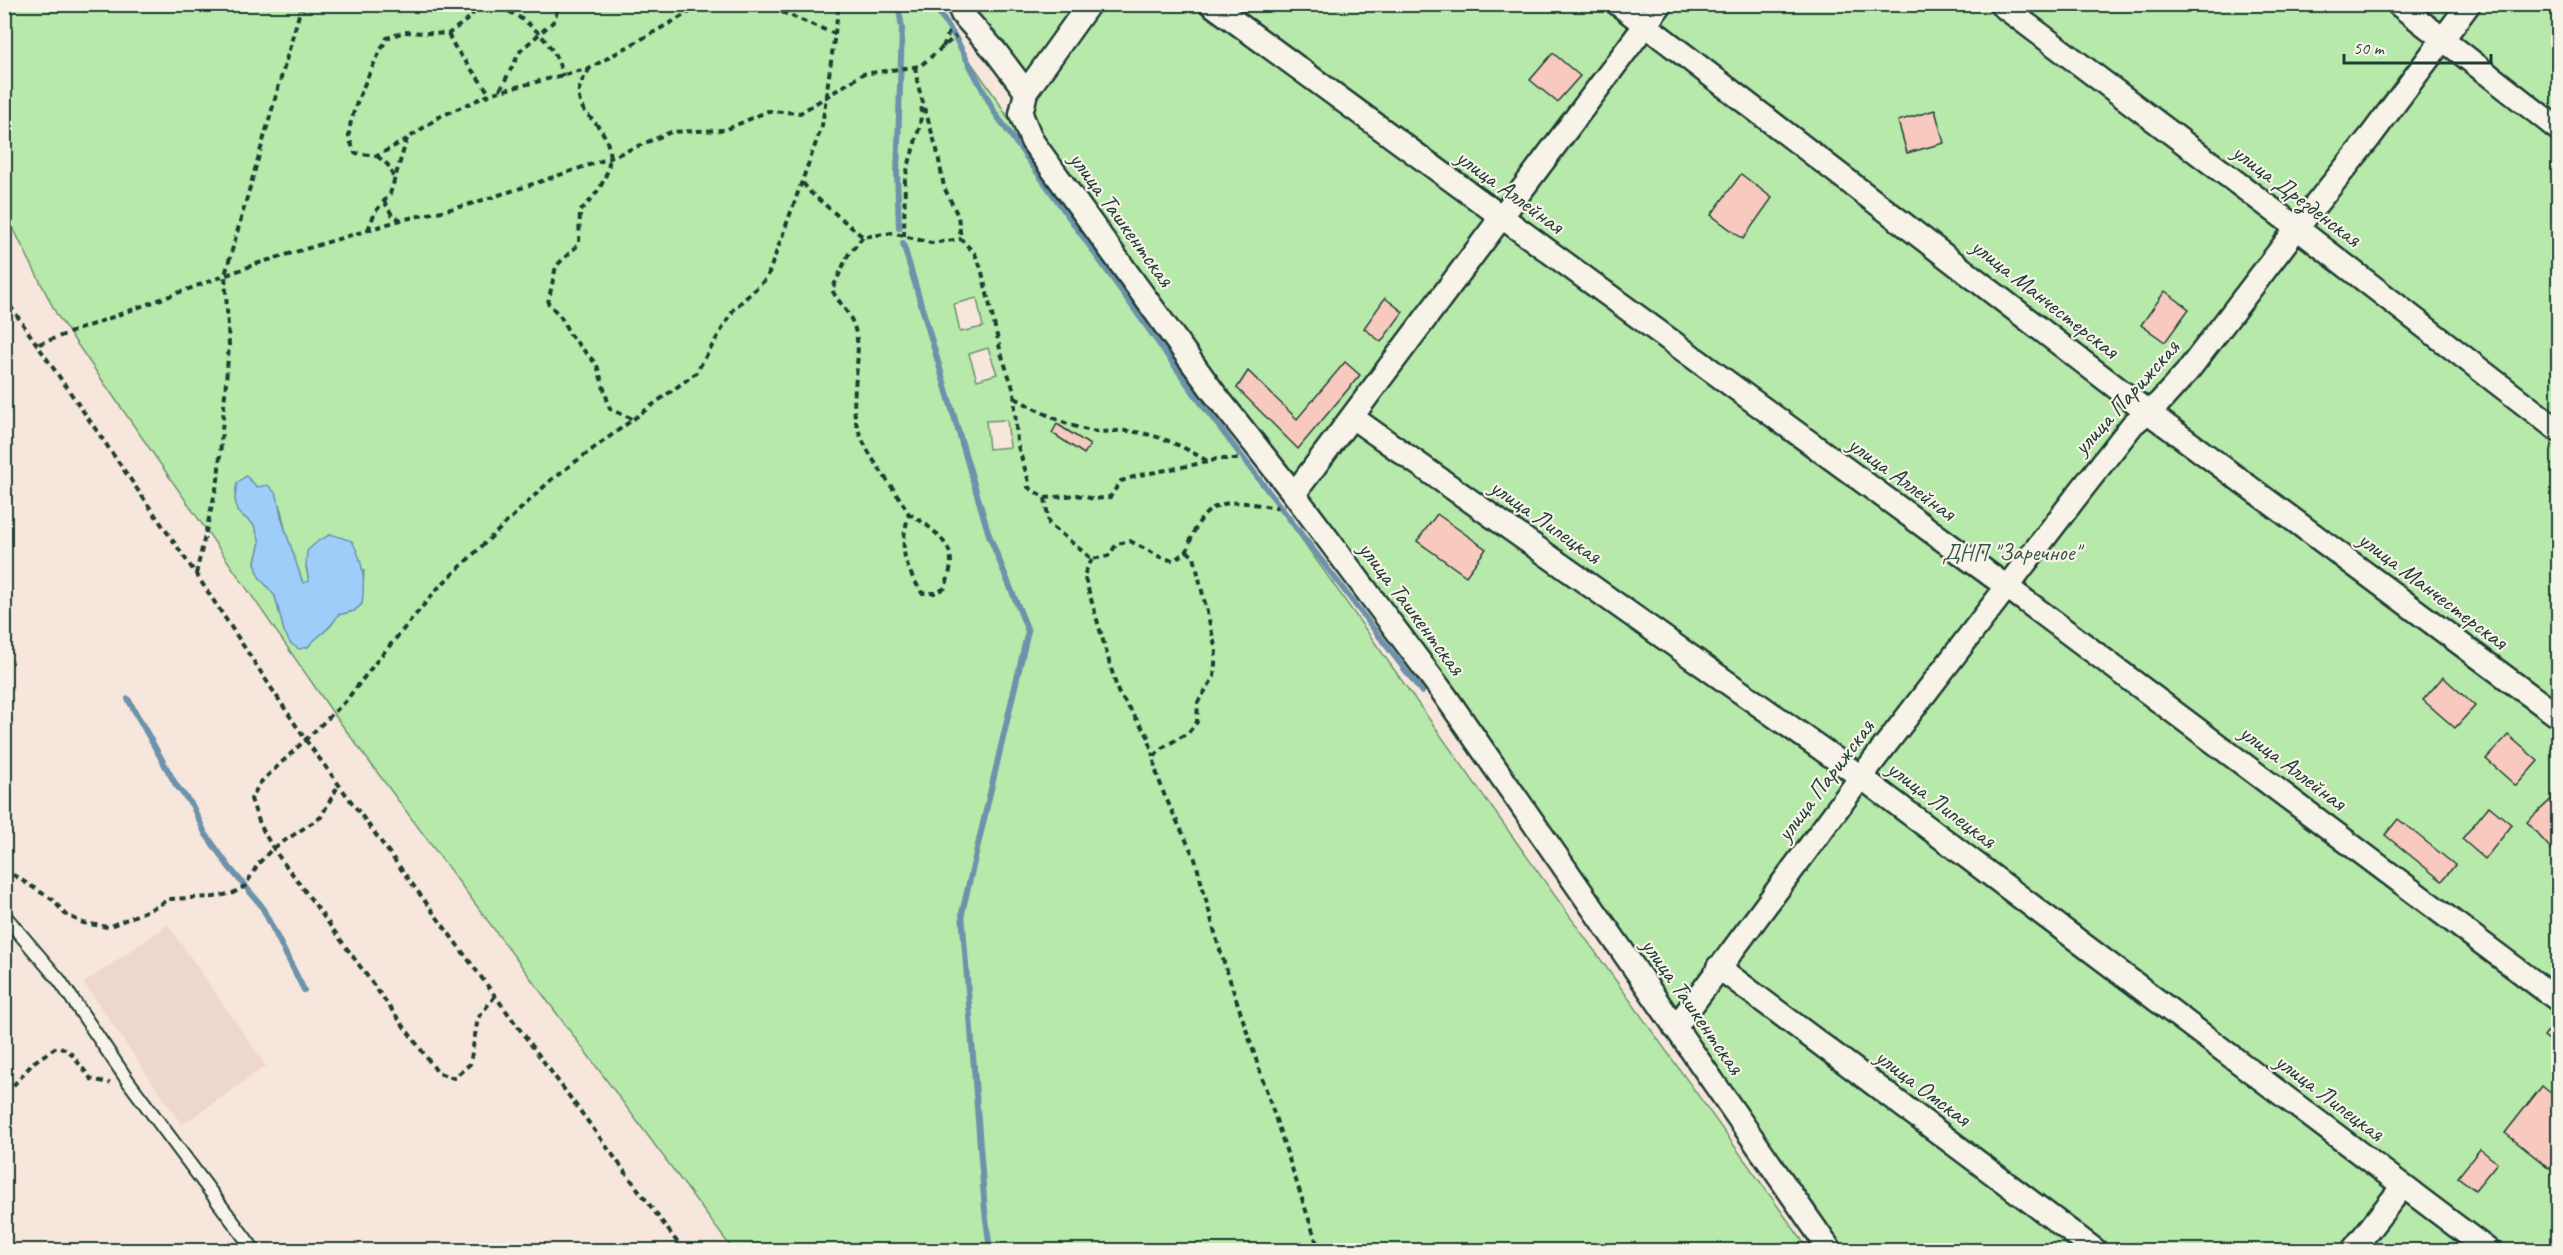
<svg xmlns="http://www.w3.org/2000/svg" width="2563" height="1255" font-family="Caveat,sans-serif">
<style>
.built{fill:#eed7cc}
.green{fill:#b7e9aa;stroke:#6b936f;stroke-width:1.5;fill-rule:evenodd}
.water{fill:#9fcdfa;stroke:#6c93ab;stroke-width:1.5}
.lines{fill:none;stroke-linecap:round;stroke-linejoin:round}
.stream{stroke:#6c93ab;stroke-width:6}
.building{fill:#f8c9be;stroke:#1f3d34;stroke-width:1.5}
.lane-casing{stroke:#1f3d34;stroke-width:16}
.street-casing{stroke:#1f3d34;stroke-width:27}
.path{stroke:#1f3d34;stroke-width:4;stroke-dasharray:6 4.5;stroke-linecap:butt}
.lane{stroke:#f7f3e8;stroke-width:12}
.street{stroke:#f7f3e8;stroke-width:22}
.labels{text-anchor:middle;stroke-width:4.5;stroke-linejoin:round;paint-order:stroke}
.street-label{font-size:24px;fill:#1f3d34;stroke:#f7f3e8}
.park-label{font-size:24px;fill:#365746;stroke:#f7f3e8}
</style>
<rect width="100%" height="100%" fill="#f7e6db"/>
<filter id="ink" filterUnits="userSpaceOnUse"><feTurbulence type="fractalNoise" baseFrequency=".0167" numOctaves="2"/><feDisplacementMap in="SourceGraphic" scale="12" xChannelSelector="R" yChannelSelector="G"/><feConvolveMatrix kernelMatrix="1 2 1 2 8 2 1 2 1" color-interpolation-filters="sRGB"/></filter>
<g filter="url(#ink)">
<path class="built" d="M168,925L266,1066L182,1125L84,983Z"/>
<path class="green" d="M5,5H931L998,101L1036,165L1515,840L1809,1250H733L333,713L57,315L5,212ZM977,298L983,327L960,332L954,304ZM988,348L997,374L977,380L969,354ZM1007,420L1010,447L989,449L986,421ZM237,483L257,487L280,506L288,542L303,583L309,582L306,566L364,571L362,604L354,611L338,615C330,631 318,634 308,647L284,631L275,596L259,576L255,562L260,542L254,525L237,511L235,498Z
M958,5H2558V1250H1830L1688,1047L1059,180L1021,85Z"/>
<path class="water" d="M246,476L257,487L268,485L277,495L281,517L303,583L309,581L306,566L307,551L318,541L331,534L352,541C364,563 365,579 362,604L354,611L338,615C330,631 318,634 308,647L299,649L290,643L284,631L275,596L259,577L255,562L260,542L254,525L237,511L235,498L237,483Z"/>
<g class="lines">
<path class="stream" d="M898,4L902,28L897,173L899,228
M934,4L955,37L995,113L1204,407L1422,692
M903,243L989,535L1028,631L962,913L985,1211L990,1250
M128,699L176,785L192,805L205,833L229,867L261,905L304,990"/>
</g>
<path class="building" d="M1553,53L1580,76L1557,102L1530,80Z
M1935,110L1944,143L1907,153L1898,121Z
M1741,174L1772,198L1743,239L1711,215Z
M2165,291L2189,309L2165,342L2141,325Z
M1385,298L1403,312L1381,342L1364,328Z
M1345,362L1360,375L1298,449L1237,388L1248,371L1297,419Z
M1057,424L1090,445L1084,454L1052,433Z
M1437,514L1486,549L1466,576L1417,541Z
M2443,677L2475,706L2455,728L2423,700Z
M2508,735L2538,761L2516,786L2486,759Z
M2558,793V844L2552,850L2527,822Z
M2489,806L2512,825L2485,859L2462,839Z
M2398,819L2455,865L2442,881L2385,835Z
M2558,1017V1047L2544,1036Z
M2542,1086L2558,1099V1156L2549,1168L2505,1133Z
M2480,1149L2497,1163L2475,1190L2458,1177Z"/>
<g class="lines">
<g class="lane-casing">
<path id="lane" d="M4,915L60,981L128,1081L254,1250"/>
</g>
<g class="street-casing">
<path id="street" d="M958,4L962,14L996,52L1026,92
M1089,4L1026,92L1021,114L1032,141L1214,393L1294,494L1444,694L1830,1250
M1211,4L2007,587L2558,1000
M1618,4L2148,412L2558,716
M2000,4L2297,228L2558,430
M2398,4L2558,129
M1352,417L1861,777L2488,1250
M1294,494L1661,4
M1718,967L2095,1250
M1675,1028L1861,777L2082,489L2133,424L2159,403L2187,372L2297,228L2370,137L2469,4
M2353,1250L2403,1186"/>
</g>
<path class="path" d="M489,4C496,9 505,9 512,13C537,27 556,48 563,76
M762,4L835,34
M448,34L456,49L490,94
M943,47L950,29
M915,67L918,86L937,150L944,187L958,216L961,239
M590,68C584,78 577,86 579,98C581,111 590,116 597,125C623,155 604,189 580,211L579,244L556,266L548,303L561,317L570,335L597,365L610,409L633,419
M500,90L521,50L553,22L560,4
M407,139L377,156L355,153C353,147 349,140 349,135C349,112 376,59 387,38L404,32L448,34L472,16L474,4
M377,156L388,165L394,178
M803,183L811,193L863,237L892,233L931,243L961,239L975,254L981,268L1001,353L1014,391L1017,443L1029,482L1028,487L1045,498L1049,524L1092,559L1108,556L1117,544L1130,541L1164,559L1174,560L1187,551C1202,499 1225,497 1275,508L1278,506
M384,201L392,215L401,220
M368,230L375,212L390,194L407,139L439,117L493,93L590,68L704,4
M863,237L848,255L832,290C837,300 847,310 852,321C866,352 849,389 856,422C864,455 892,483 909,514C899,549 903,563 922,593H936L945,588C948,578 953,565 950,554C946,538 923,521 909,514
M904,237L905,178L920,125L922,105
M4,297L196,574L305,739L683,1250
M39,344L259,263L401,220L464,206L521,188L610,158L671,132L725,130L768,111L800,113L863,74L920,66L956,36
M1015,398C1039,411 1064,425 1091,431C1103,433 1116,430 1128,431C1159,434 1182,446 1209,462L1216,459H1242
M1045,498L1077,495L1094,499L1110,497L1121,481L1140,475L1208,462
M1187,551L1194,557L1216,650L1214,677L1198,702L1197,722L1188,733L1162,748L1154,757L1155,768L1164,794L1195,859L1218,944L1319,1250
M1092,559L1084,575L1118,692L1148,736L1153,756
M196,574L218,480L229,345L225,275L302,4
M4,869L53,900L65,914L83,923L108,927L151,909L170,899L214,897L233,893L245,886L258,864L272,849L321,817L339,784
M495,996L478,1018L470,1064L454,1078L438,1073L294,876C272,849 262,833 251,799L260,783L345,702L376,662L438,588L552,479L696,373L734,309L767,278L822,126L839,4
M4,1091L11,1088L34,1062L58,1046L69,1051L91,1079L110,1083"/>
<use href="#lane" class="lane"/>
<use href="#street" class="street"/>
</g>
</g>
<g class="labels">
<g class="street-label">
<text transform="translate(1510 191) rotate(36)" y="8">улица Аллейная</text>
<text transform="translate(2297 195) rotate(37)" y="8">улица Дрезденская</text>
<text transform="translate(1122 219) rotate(54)" y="8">улица Ташкентская</text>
<text transform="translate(2045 298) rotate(38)" y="8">улица Манчестерская</text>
<text transform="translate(2126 397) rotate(-48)" y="8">улица Парижская</text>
<text transform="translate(1902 478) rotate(36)" y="8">улица Аллейная</text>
<text transform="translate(1546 521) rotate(35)" y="8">улица Липецкая</text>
<text transform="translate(2433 590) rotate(37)" y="8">улица Манчестерская</text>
<text transform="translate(1412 608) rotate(53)" y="8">улица Ташкентская</text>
<text transform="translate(2293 767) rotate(37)" y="8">улица Аллейная</text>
<text transform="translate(1825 780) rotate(-53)" y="8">улица Парижская</text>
<text transform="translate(1942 804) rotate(37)" y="8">улица Липецкая</text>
<text transform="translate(1693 1006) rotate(55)" y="8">улица Ташкентская</text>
<text transform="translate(1923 1087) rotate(37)" y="8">улица Омская</text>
<text transform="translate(2330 1097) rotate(37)" y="8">улица Липецкая</text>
</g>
<g class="park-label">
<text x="2011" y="560">ДНП "Заречное"</text>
</g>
</g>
<rect width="2563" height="1255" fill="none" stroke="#f7f3e8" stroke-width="24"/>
<rect x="12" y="12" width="2539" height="1231" fill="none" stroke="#1f3d34" stroke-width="2" filter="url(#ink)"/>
<path d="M2344 54v9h147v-9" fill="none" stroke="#1f3d34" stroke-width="3"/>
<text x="2353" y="54" font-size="18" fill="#1f3d34" stroke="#f7f3e8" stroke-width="4.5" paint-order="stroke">50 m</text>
</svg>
